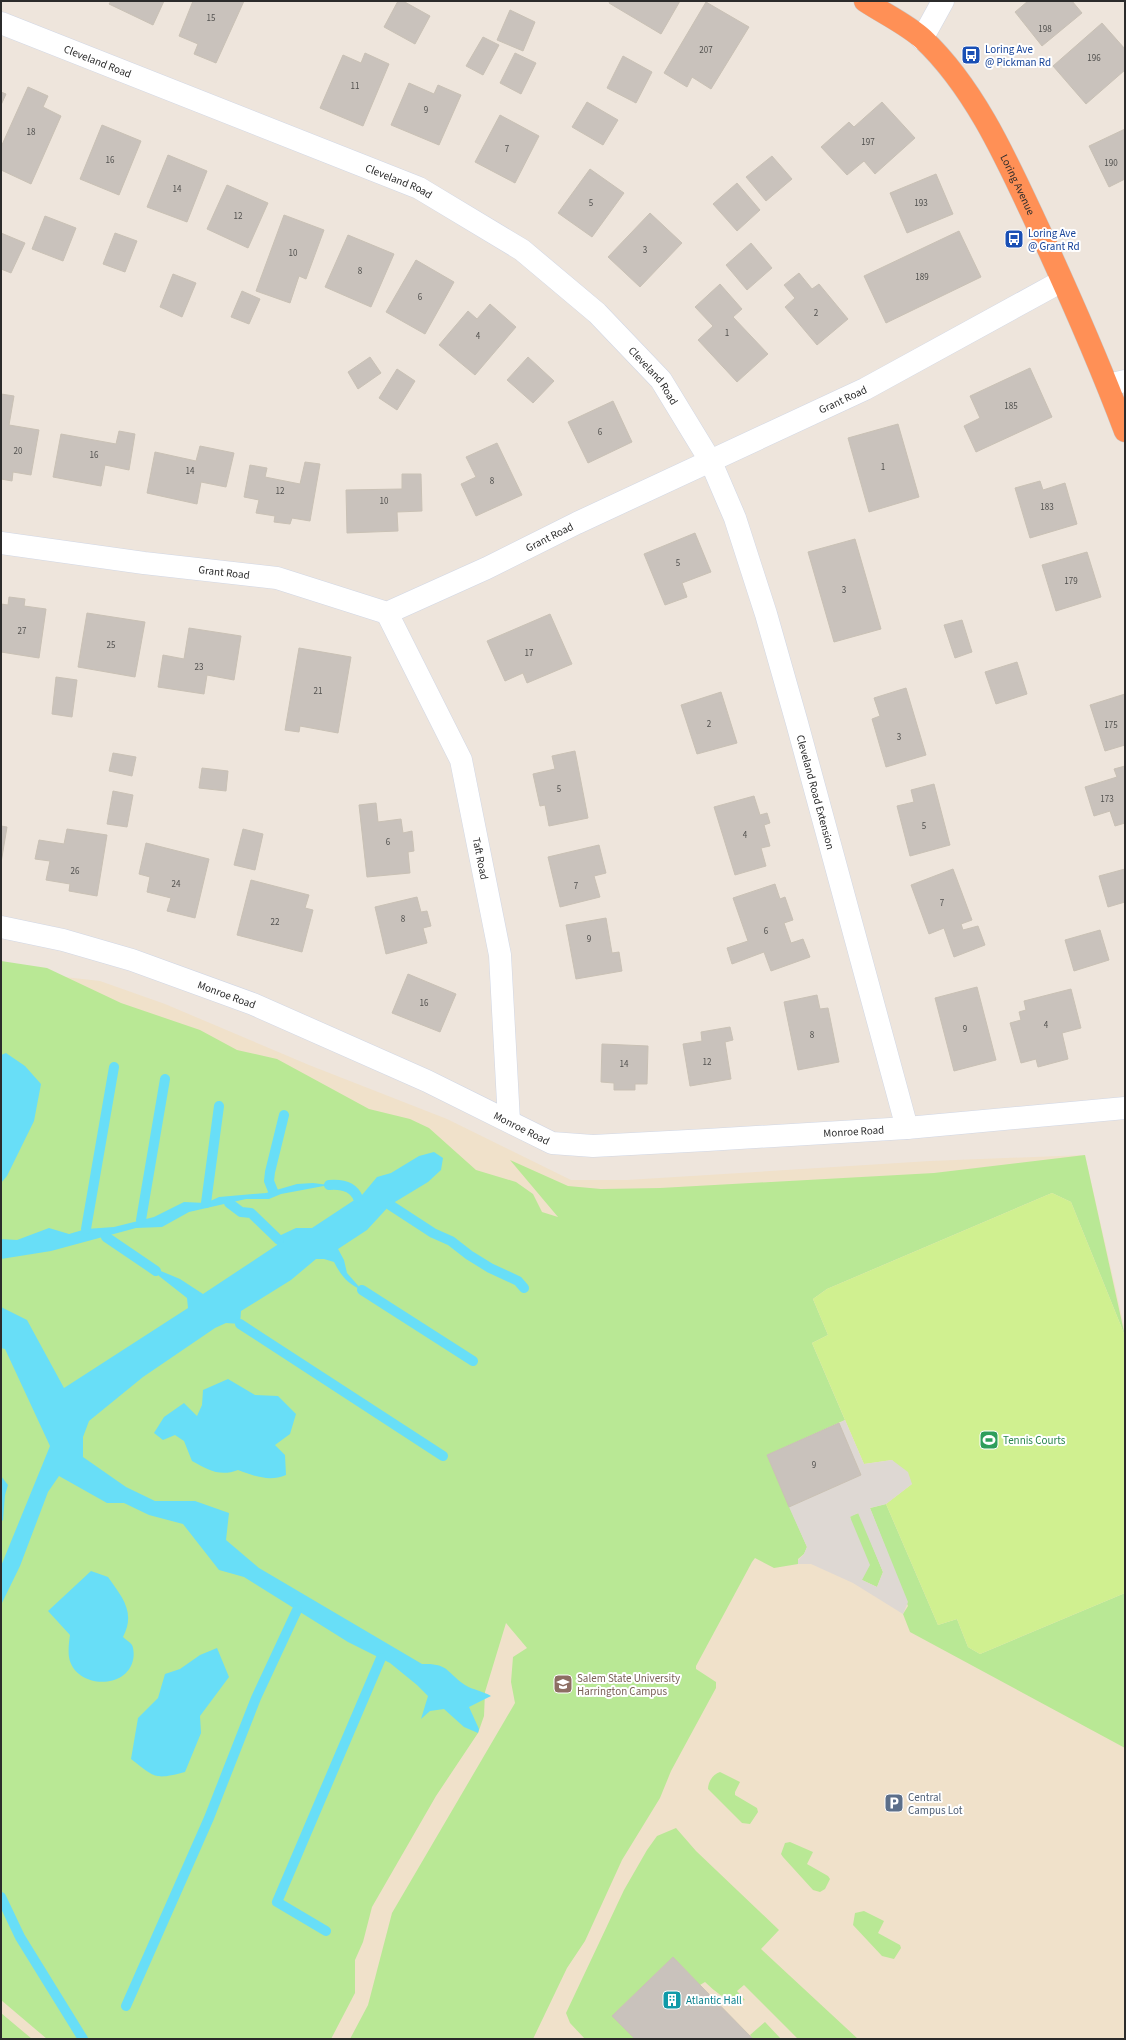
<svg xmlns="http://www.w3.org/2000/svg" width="1126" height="2040" font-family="'Source Sans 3',sans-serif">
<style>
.education{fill:#f0e1ca}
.green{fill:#b9e895}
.pitch{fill:#d0f090}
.plaza{fill:#ded8d3;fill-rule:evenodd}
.water{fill:#68def7}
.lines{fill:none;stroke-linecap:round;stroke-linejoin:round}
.stream{stroke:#68def7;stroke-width:10}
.building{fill:#c9c2bc;stroke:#c9c1b5}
.minor-casing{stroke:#d1d7e5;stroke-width:23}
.highway-casing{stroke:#c8c8c8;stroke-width:23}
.minor{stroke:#fff;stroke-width:22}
.highway{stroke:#ff9056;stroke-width:22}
.labels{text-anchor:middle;stroke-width:4;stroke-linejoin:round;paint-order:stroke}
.number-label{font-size:9px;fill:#52514f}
.transit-label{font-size:11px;fill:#164399;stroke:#fff;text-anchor:start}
.street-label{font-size:11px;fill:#2b2b2b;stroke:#fff}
.leisure-label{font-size:11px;fill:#27864d;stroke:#fff;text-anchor:start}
.education-label{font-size:11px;fill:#785e54;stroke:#fff;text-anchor:start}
.service-label{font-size:11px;fill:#4e5e75;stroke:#fff;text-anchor:start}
.culture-label{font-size:11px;fill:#0d838f;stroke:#fff;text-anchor:start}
</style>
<rect width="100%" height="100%" fill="#eee5dc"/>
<path class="education" d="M1,970L100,981L165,1004L309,1065L447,1119L571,1180H627L930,1161L1085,1155L1125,1330V2039H1Z"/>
<path class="green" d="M1,961L47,968L121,1003L200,1030L237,1050L277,1059L369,1109L410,1119L429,1128L476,1170L516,1182L533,1194L542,1212L558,1217L510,1160L568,1186L601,1189L660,1188L934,1173L1085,1155L1125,1336L1071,1202L1052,1193L827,1289L813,1299L828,1335L812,1343L845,1420L767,1455L807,1547L804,1554L798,1559V1564L774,1568L755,1558L752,1562L696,1666V1669L716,1682V1688L671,1771L660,1798L622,1860L585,1941L567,1968L533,2039H350L368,2005L392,1913L515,1703L511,1682L513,1657L527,1648L506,1623L485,1692L484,1716L478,1733L436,1796L372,1907L363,1942L355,1960V1993L331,2039H47L1,2000Z
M886,1504L938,1625L957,1619L968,1647L980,1654L1125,1593V1748L910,1632L903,1614L908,1606L870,1508Z
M859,1513L883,1572L877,1587L862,1580L850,1516Z
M720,1772L740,1782L735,1792V1795L757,1808L758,1812L750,1824L742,1823L708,1789C708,1782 713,1774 720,1772Z
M676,1828L696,1851L779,1930L761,1949L858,2039H798L744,1985L737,1991L745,2000C728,2004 717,1993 705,1982L700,1985L673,1957L613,2015L635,2039H585L570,2023L566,2013L624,1890L647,1850L657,1836Z
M790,1842L813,1852L807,1864L828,1876L830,1879L825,1889L820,1892L813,1890L783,1857L781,1854L785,1843Z
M864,1911L884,1921L878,1933L900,1945L901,1948L894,1959L882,1956L853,1925L855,1913Z
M1,2013L32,2039H1Z
M765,2022L781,2039H753L750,2035Z"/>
<path class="pitch" d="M1052,1193L1071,1202L1125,1336V1593L980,1654L968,1647L957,1619L938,1625L886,1504L912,1484L892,1460L864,1464L812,1343L828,1335L813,1299L827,1289Z"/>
<path class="plaza" d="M845,1420L864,1464L892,1460L908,1472L912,1484L886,1504L870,1508L908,1602L903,1614L853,1583L811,1564H798V1560L804,1554L807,1547L789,1507L861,1475L839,1423ZM858,1513L883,1572L877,1587L862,1580L870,1565L850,1517Z"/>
<path class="water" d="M6,1053L25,1066L41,1084L34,1121L7,1176L1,1183V1055Z
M434,1152L443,1158L441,1170L428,1182L390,1205L367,1230L338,1249L344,1260L347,1273L362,1290C348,1284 341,1276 334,1262L324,1259H316L291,1280L241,1311L240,1324L226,1323L215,1328L143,1377L89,1421L83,1437V1457L126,1487L155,1501H195L229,1513L226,1540L259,1568L422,1664C449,1663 446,1672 465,1685C473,1690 483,1691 491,1696L469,1707L479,1729L478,1733L464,1727L444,1709L430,1711L421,1719L428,1696L417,1685L390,1663L348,1642L244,1577L219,1570L183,1524L149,1515L124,1503H107L59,1476L48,1492L20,1566L1,1605V1566L50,1446L5,1349L1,1348V1307L27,1320L64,1388L188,1308L187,1298L159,1276L156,1269L180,1279L203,1294L277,1245L281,1235L296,1228H312L362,1195L377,1177L391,1173L419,1156Z
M313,1183L329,1185L281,1194L269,1199H246L189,1212L162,1227L136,1228L51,1251L1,1259V1239L17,1240L49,1228L69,1234L86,1229L114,1227L154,1217L184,1202L206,1203L219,1197L266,1193L297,1184Z
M228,1379L255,1395L278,1396L296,1414L290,1434L275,1445L285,1455L286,1475C269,1482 254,1476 238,1470C220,1477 208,1470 192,1461L184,1441L175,1435L163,1440L154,1433L164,1417L184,1403L197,1416L202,1405L203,1390Z
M1,1476L8,1485L5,1495L3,1520L1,1522Z
M91,1571L108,1577C122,1597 136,1612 123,1637C125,1639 130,1642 132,1645C134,1649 134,1656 133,1660C126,1691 74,1688 69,1657C68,1650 69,1642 70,1635L48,1611Z
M217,1648L229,1677L200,1716L201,1733L185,1772C154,1780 156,1778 131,1759L138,1718L158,1698L165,1674L180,1669L200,1655Z"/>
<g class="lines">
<path class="stream" d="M329,1185C341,1184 353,1186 358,1198
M273,1191L269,1181L270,1172L284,1115
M206,1203L219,1106
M229,1203L241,1212L251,1213L279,1240
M390,1205L433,1233L451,1241L469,1255L490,1268L518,1281L524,1288
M141,1220L165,1079
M86,1229L114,1067
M106,1237L156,1271
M362,1290L473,1361
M240,1324L443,1456
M1,1897L20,1937L83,2039
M326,1931L277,1902L381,1658
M126,2006L209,1818L256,1698L297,1610"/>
</g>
<path class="building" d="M111,1H164L153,25L109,4Z
M193,1H244L216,63L194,54L198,44L179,36Z
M398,1H403L430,16L415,44L384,27Z
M610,1H680L661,34L609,3Z
M1028,1H1072L1082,13L1042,46L1015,12Z
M706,2L749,27L711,89L692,77L687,87L664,73Z
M510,10L535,22L523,51L497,40Z
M1102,23L1125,49V70L1086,104L1053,66Z
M483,37L499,45L483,75L466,66Z
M365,53L389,64L363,126L320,108L343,55L361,63Z
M515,53L536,63L521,94L500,83Z
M623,56L652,72L636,103L607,88Z
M409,83L434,94L438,85L461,95L439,145L391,125Z
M28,87L48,96L43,107L61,116L31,184L1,170V147Z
M1,92L6,94L1,105Z
M587,102L618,120L603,145L572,127Z
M882,102L915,138L875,174L864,161L847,175L821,147L849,122L854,127Z
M500,115L539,136L515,183L475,162Z
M102,125L141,141L119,195L80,179Z
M1125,129V179L1109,187L1089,146Z
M168,155L207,171L187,222L147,207Z
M772,156L792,179L766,201L746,177Z
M590,169L624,193L592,237L558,213Z
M936,174L953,214L907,233L890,193Z
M737,183L760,210L737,231L713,204Z
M227,185L268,203L248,248L207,229Z
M650,213L682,243L640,287L608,257Z
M284,215L324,230L306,279L299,276L290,303L256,291Z
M45,216L76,228L63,261L32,249Z
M959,231L981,277L886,323L864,276Z
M1,233L25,243L11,273L1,269Z
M115,233L137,241L125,272L103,264Z
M348,235L394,254L371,307L325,287Z
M751,243L772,268L747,290L726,265Z
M416,260L454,282L425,334L386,312Z
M799,273L812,289L819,284L848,319L817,345L785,307L795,298L784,285Z
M173,274L196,283L182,317L160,307Z
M720,284L742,309L733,317L768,354L737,382L698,340L713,326L695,307Z
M242,291L260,299L249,324L231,317Z
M490,304L516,327L475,375L439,345L468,311L477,319Z
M370,357L381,373L358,389L348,372Z
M528,357L554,381L533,403L507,380Z
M1030,368L1052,417L976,452L964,426L980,418L970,396Z
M397,369L415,381L397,410L379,398Z
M1,394L14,396L9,425L39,430L31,475L13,472L12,481L1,479Z
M613,401L632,442L588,463L568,422Z
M898,424L919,497L869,512L848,438Z
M119,431L135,434L129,470L105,465L101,486L53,477L61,434L116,444Z
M497,443L522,495L476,516L461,484L476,477L466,457Z
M200,446L234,453L226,487L201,482L197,504L147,493L155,452L196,461Z
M305,462L320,464L310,521L292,518L290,524L274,522L275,516L256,513L259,500L244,497L250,465L267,468L265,477L300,484Z
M402,474H421L422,511L397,512L398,531L347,533L346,490L402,489Z
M1040,481L1043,490L1065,483L1077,524L1030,538L1015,488Z
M695,533L711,572L682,583L687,597L665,605L644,554Z
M855,539L881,629L834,642L808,552Z
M1087,552L1101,597L1056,611L1042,565Z
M9,597L25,599L24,606L46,609L39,658L1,652V604L8,605Z
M87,613L145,622L135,677L78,667Z
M550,614L572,664L527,683L523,673L505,681L487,641Z
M962,620L972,652L955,658L944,625Z
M189,628L241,636L234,680L207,675L204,694L158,687L163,655L184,659Z
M299,648L351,657L338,733L300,726L299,732L285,730Z
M1017,662L1027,694L996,704L985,672Z
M56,677L77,680L72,717L52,714Z
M906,688L926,755L886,767L872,719L880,716L874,698Z
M721,692L737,743L697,754L681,705Z
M1125,694V745L1105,751L1090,705Z
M575,751L588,818L549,826L545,805L540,806L533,774L555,769L552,756Z
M113,753L136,757L132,776L109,771Z
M1125,766V823L1115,826L1110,811L1094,816L1085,787L1117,777L1114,769Z
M202,768L228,771L226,791L199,788Z
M934,784L950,845L910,856L897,806L914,802L911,790Z
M113,791L133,795L127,827L107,824Z
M754,796L760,815L767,813L770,823L764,825L770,846L761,848L766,866L735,875L714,807Z
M376,803L378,822L401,819L403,833L412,831L414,851L408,852L410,873L367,877L359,805Z
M1,826L7,827L1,863Z
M67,829L107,835L97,896L69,891L70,884L46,880L50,861L35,859L39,840L64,844Z
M243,829L263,834L255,870L234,865Z
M146,843L209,859L195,918L167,911L171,898L147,892L150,877L139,874Z
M599,845L606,873L594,876L600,897L560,907L548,857Z
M953,869L972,920L961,924L963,930L978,926L985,945L954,957L944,928L929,934L911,885Z
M1125,869V902L1108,907L1099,876Z
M251,880L309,895L305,908L313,910L302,952L237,935Z
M775,884L780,899L785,897L793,920L784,923L791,943L803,939L810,957L771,971L764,952L732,964L727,948L748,941L733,898Z
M417,897L421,912L427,911L431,926L423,928L427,943L386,954L375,907Z
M606,918L612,953L619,952L622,971L576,979L566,925Z
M1100,930L1109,960L1074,971L1065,940Z
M408,974L456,994L440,1032L392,1013Z
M977,987L996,1060L954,1071L935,998Z
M1071,989L1081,1028L1062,1033L1068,1059L1038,1067L1036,1059L1021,1063L1010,1023L1021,1020L1019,1012L1026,1010L1024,1001Z
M817,995L820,1009L828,1008L839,1062L798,1070L784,1002Z
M730,1027L733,1040L725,1042L731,1079L690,1086L683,1044L702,1041L701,1032Z
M602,1044L648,1046L647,1084H635V1090H614V1083L601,1082Z
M839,1423L861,1475L789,1507L767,1455Z
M673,1957L700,1985L753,2039H635L612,2016Z"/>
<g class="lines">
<g class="minor-casing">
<g id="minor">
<path id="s1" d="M1,23L419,188L522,250L597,313L661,380L711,462L735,518L766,614L797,723L907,1128"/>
<path d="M922,39L943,1"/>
<path d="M1108,385L1125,381"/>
<path id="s2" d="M1,543L144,563L277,578L387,613L487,568L577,523L865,389L1062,281"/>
<path id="s3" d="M387,613L461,760L500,955L509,1121"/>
<path id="s4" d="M1,927L63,940L132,960L253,1004L427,1081L552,1143L593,1146L707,1140L907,1128L1125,1108"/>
</g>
</g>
<g class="highway-casing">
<g id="highway">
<path id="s5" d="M865,1C883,13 908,25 923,39C976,89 1008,163 1038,227C1069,294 1099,362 1125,431"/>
</g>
</g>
<use href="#minor" class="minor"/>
<use href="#highway" class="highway"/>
</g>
<defs>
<g id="bus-square" transform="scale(1)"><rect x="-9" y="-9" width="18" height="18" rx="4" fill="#1a4fb4" stroke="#fff"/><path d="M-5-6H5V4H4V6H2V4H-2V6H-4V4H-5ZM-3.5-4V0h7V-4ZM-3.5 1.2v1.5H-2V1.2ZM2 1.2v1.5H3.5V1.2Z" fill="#fff"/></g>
<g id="stadium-square" transform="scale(1)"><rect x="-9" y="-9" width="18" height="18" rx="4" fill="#2e9e5b" stroke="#fff"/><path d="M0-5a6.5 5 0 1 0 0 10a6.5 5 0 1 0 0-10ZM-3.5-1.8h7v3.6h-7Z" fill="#fff"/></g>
<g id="university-square" transform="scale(1)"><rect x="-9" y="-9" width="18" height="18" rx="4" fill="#8d6e63" stroke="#fff"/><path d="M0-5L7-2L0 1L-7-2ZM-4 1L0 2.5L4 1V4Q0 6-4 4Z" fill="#fff"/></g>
<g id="parking-square" transform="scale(1)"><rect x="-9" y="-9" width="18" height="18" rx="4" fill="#5c6f8a" stroke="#fff"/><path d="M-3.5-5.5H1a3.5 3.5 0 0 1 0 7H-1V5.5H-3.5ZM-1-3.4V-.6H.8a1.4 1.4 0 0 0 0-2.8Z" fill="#fff"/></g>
<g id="building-square" transform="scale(1)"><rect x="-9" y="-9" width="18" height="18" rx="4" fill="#0f9aa8" stroke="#fff"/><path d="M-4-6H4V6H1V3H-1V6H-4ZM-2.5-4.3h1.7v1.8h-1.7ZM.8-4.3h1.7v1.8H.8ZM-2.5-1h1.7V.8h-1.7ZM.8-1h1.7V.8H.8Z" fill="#fff"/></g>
</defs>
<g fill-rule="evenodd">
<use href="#bus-square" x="971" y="55"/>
<use href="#bus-square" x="1014" y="239"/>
<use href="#stadium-square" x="989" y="1440"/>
<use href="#university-square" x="563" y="1684"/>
<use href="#parking-square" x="894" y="1803"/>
<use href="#building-square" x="672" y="2000"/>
</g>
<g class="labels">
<g class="number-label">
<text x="211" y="21">15</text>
<text x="1045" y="32">198</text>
<text x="706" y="53">207</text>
<text x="1094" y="61">196</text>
<text x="355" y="89">11</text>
<text x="426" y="113">9</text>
<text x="31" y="135">18</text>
<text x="868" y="145">197</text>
<text x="507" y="152">7</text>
<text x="110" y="163">16</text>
<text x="1111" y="166">190</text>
<text x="177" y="192">14</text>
<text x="591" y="206">5</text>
<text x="921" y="206">193</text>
<text x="238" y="219">12</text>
<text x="645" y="253">3</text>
<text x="293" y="256">10</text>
<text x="360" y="274">8</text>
<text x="922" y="280">189</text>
<text x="420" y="300">6</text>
<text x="816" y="316">2</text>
<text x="727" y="336">1</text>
<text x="478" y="339">4</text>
<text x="1011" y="409">185</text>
<text x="600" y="435">6</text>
<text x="18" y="454">20</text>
<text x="94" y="458">16</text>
<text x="883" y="470">1</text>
<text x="190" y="474">14</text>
<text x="492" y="484">8</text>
<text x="280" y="494">12</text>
<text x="384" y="504">10</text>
<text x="1047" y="510">183</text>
<text x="678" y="566">5</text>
<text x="1071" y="584">179</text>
<text x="844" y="593">3</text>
<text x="22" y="634">27</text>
<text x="111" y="648">25</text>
<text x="529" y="656">17</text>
<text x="199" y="670">23</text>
<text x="318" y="694">21</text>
<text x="709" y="727">2</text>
<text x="1111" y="728">175</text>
<text x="899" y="740">3</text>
<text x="559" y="792">5</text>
<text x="1107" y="802">173</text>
<text x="924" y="829">5</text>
<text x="745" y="838">4</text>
<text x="388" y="845">6</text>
<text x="75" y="874">26</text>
<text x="176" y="887">24</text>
<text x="576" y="889">7</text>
<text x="942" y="906">7</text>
<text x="403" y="922">8</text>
<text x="275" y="925">22</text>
<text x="766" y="934">6</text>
<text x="589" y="942">9</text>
<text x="424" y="1006">16</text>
<text x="1046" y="1028">4</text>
<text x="965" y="1032">9</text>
<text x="812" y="1038">8</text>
<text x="707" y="1065">12</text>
<text x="624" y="1067">14</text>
<text x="814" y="1468">9</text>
</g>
<g class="transit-label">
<text x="985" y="53">Loring Ave<tspan x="985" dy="13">@ Pickman Rd</tspan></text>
<text x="1028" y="237">Loring Ave<tspan x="1028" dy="13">@ Grant Rd</tspan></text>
</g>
<g class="street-label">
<text dy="4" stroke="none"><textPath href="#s1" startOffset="104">Cleveland Road</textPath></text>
<text dy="4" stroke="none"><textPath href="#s1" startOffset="428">Cleveland Road</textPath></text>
<text dy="4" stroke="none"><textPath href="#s5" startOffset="244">Loring Avenue</textPath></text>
<text dy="4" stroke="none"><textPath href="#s1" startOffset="752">Cleveland Road</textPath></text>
<text dy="4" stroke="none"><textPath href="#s2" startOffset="897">Grant Road</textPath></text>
<text dy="4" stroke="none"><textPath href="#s2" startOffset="573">Grant Road</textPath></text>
<text dy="4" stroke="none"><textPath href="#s2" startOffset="225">Grant Road</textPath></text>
<text dy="4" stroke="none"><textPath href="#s1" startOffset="1203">Cleveland Road Extension</textPath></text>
<text dy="4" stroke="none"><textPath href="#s3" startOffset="265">Taft Road</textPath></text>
<text dy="4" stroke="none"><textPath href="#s4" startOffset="236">Monroe Road</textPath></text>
<text dy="4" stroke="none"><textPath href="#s4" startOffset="560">Monroe Road</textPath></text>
<text dy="4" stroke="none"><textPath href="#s4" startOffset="896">Monroe Road</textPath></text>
</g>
<g class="leisure-label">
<text x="1003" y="1444">Tennis Courts</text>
</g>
<g class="education-label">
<text x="577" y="1682">Salem State University<tspan x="577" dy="13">Harrington Campus</tspan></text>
</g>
<g class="service-label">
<text x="908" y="1801">Central<tspan x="908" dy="13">Campus Lot</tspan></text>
</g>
<g class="culture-label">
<text x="686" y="2004">Atlantic Hall</text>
</g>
</g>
<rect width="1126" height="2040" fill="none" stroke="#2b2b2b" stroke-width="4"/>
</svg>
